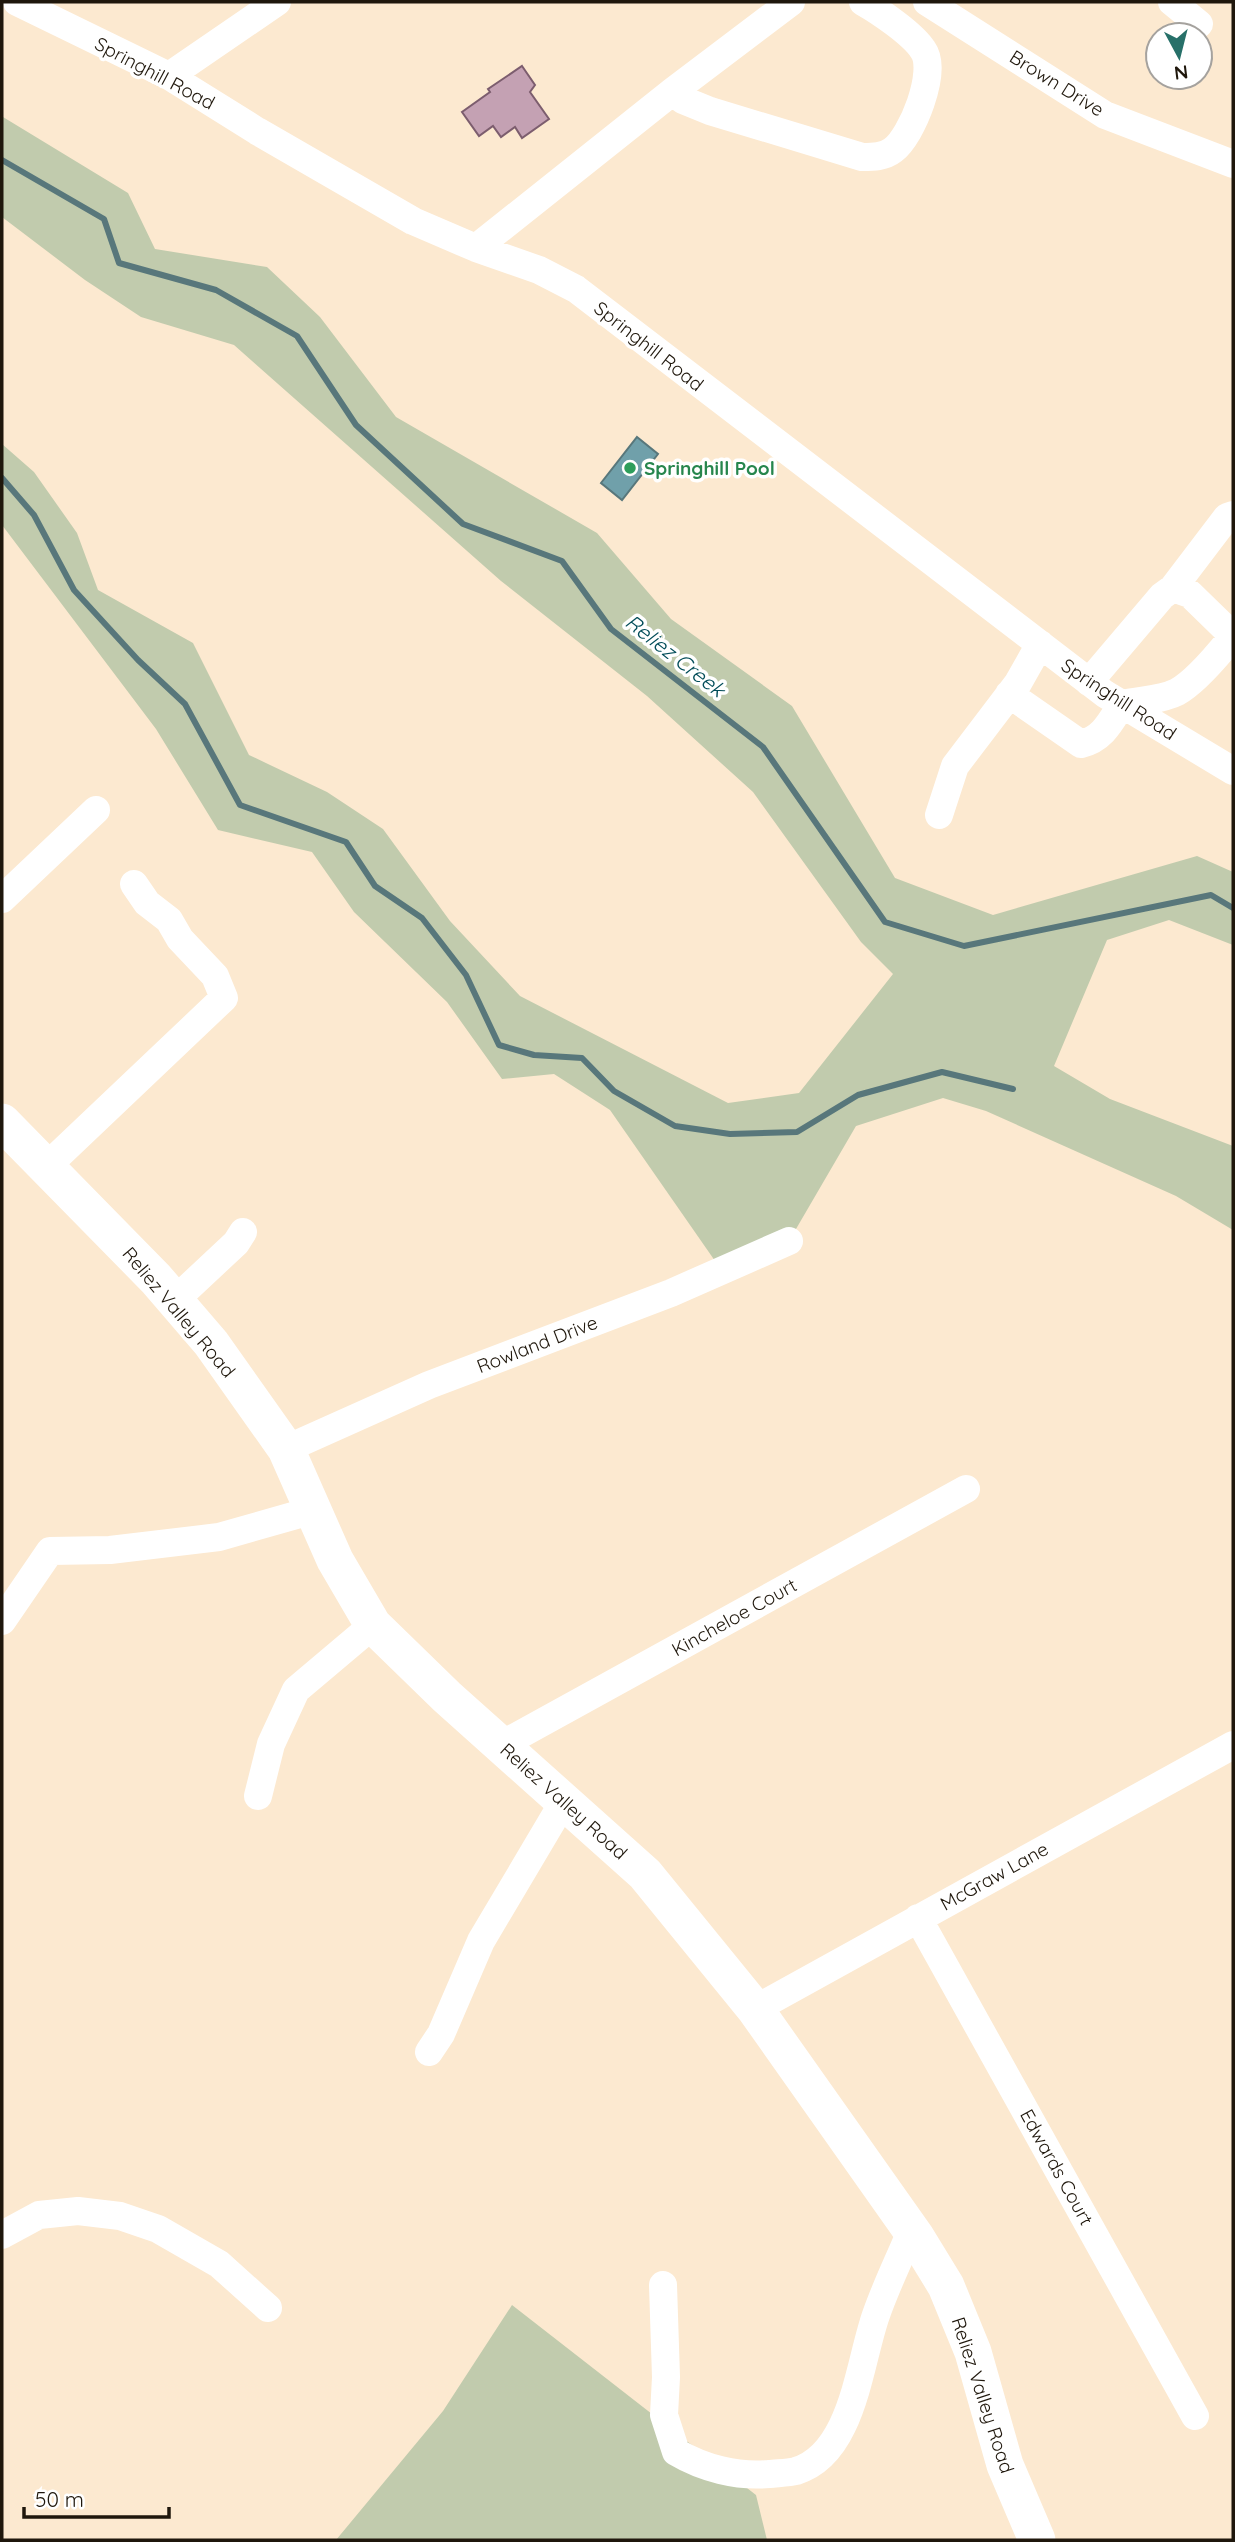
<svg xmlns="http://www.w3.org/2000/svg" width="1235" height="2542" font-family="Quicksand,sans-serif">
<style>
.green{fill:#c1cbad}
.water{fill:#70a0aa;stroke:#58777b;stroke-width:2}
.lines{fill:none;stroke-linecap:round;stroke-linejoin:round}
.stream{stroke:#58777b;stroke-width:6}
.building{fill:#c4a1b3;stroke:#7c5d6e;stroke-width:2}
.minor{stroke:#fff;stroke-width:28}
.major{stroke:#fff;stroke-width:37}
.leisure-dot{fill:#2e9e5b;stroke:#fff;stroke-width:2.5}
.labels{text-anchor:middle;stroke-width:7;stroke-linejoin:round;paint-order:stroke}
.street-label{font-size:19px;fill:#1f170c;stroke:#fff}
.leisure-label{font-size:19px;font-weight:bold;fill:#27864d;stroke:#fff;text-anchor:start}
.water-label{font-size:21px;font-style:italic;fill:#034d59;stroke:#fff}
</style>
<rect width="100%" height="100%" fill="#fce9d0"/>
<path class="green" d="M2,113L3,117L128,193L155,249L267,267L320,317L396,417L597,533L671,619L792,706L895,878L993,915L1197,856L1233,872V945L1169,920L1107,940L1054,1066L1110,1099L1233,1146V1230L1176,1196L986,1111L943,1098L856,1126L789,1241L722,1271L610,1110L554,1074L502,1079L447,1002L354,912L312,852L218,830L156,729L2,525V444L34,472L77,533L98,590L193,643L249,755L327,792L383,829L450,921L520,996L728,1103L799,1093L893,974L861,942L753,792L647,696L501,581L234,345L141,317L85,280L2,217Z
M512,2305L756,2495L767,2540H336L443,2411Z"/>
<path class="water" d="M637,437L658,454L622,500L601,483Z"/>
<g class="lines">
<path class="stream" d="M2,160L104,219L119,263L216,290L297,336L356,425L463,524L562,561L611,629L763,747L885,922L964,946L1211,895L1233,908
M2,478L34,515L74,590L138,660L185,704L240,805L346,842L375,886L422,918L466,975L499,1045L534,1055L582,1058L614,1091L675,1126L730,1134L797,1132L858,1095L942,1072L1013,1089"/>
</g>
<path class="building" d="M522,66L535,85L530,92L549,119L522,138L515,127L501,137L493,126L479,136L462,112L490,92L488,89Z"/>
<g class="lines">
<path class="minor" d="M17,2L169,76L257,131L413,221L476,248L539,270L576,289L1105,694L1233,771
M927,2L1105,115L1233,164
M1172,2L1199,24
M169,76L277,2
M672,92L683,100L710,111L862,157C873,157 884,157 893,150C912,136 938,71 923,50C913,34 879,11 863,2
M476,248L672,92L791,2
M1173,588L1227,517L1233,515
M1009,694L1081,744C1103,739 1111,721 1122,704C1139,700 1161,700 1177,692C1195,682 1216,657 1229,641V632L1190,594L1173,588L1162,596L1089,682
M939,815L955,766L1018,683L1040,644
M2,899L96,810
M46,1167L224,998L215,976L180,939L169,920L147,903L134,884
M174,1301L236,1243L243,1232
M286,1449L429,1385L671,1293L789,1241
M2,1621L50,1551L110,1550L219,1537L314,1510
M501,1745L966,1489
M258,1796L271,1744L296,1690L373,1625
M918,1918L1195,2416
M755,2009L1233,1745
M429,2052L441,2034L481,1941L564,1801
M2,2235L39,2215L78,2211L120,2216L158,2229L219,2264L268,2308
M663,2285L666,2377L664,2415L676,2452C703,2468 737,2477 769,2474C777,2473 788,2473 796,2471C853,2454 859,2363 876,2315C886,2286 900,2258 911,2231"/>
<path class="major" d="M2,1122L156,1279L211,1343L286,1449L335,1560L373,1625L447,1697L645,1874L755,2009L916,2237L946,2286L973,2352L1005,2465L1037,2540"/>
</g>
<circle class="leisure-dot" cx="630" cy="468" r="7"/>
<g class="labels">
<g class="street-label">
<text transform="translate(155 73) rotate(28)" y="7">Springhill Road</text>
<text transform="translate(1057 83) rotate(32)" y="7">Brown Drive</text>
<text transform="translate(649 346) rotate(38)" y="7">Springhill Road</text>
<text transform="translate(1119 699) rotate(33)" y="7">Springhill Road</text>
<text transform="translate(179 1312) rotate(50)" y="7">Reliez Valley Road</text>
<text transform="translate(537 1344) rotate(-21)" y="7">Rowland Drive</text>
<text transform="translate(734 1617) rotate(-29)" y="7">Kincheloe Court</text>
<text transform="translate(564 1801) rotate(42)" y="7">Reliez Valley Road</text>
<text transform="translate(994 1876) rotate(-29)" y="7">McGraw Lane</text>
<text transform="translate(1057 2167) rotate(61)" y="7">Edwards Court</text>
<text transform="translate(983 2395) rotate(72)" y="7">Reliez Valley Road</text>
</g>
<g class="leisure-label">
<text x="644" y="475">Springhill Pool</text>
</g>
<g class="water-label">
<text transform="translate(675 656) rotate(38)" y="7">Reliez Creek</text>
</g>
</g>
<rect width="1235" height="2542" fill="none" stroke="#1f170c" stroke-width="7"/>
<g transform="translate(1179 56) rotate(173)"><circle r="33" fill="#ffffff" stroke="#a5a29e" stroke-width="2"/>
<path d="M0-5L12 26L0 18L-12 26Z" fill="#277069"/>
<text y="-10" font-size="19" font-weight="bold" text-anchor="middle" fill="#1f170c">N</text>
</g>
<path d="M24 2507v10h145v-10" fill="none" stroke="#1f170c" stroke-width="3.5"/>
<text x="35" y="2507" font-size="21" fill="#1f170c" stroke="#ffffff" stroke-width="5" paint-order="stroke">50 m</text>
</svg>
